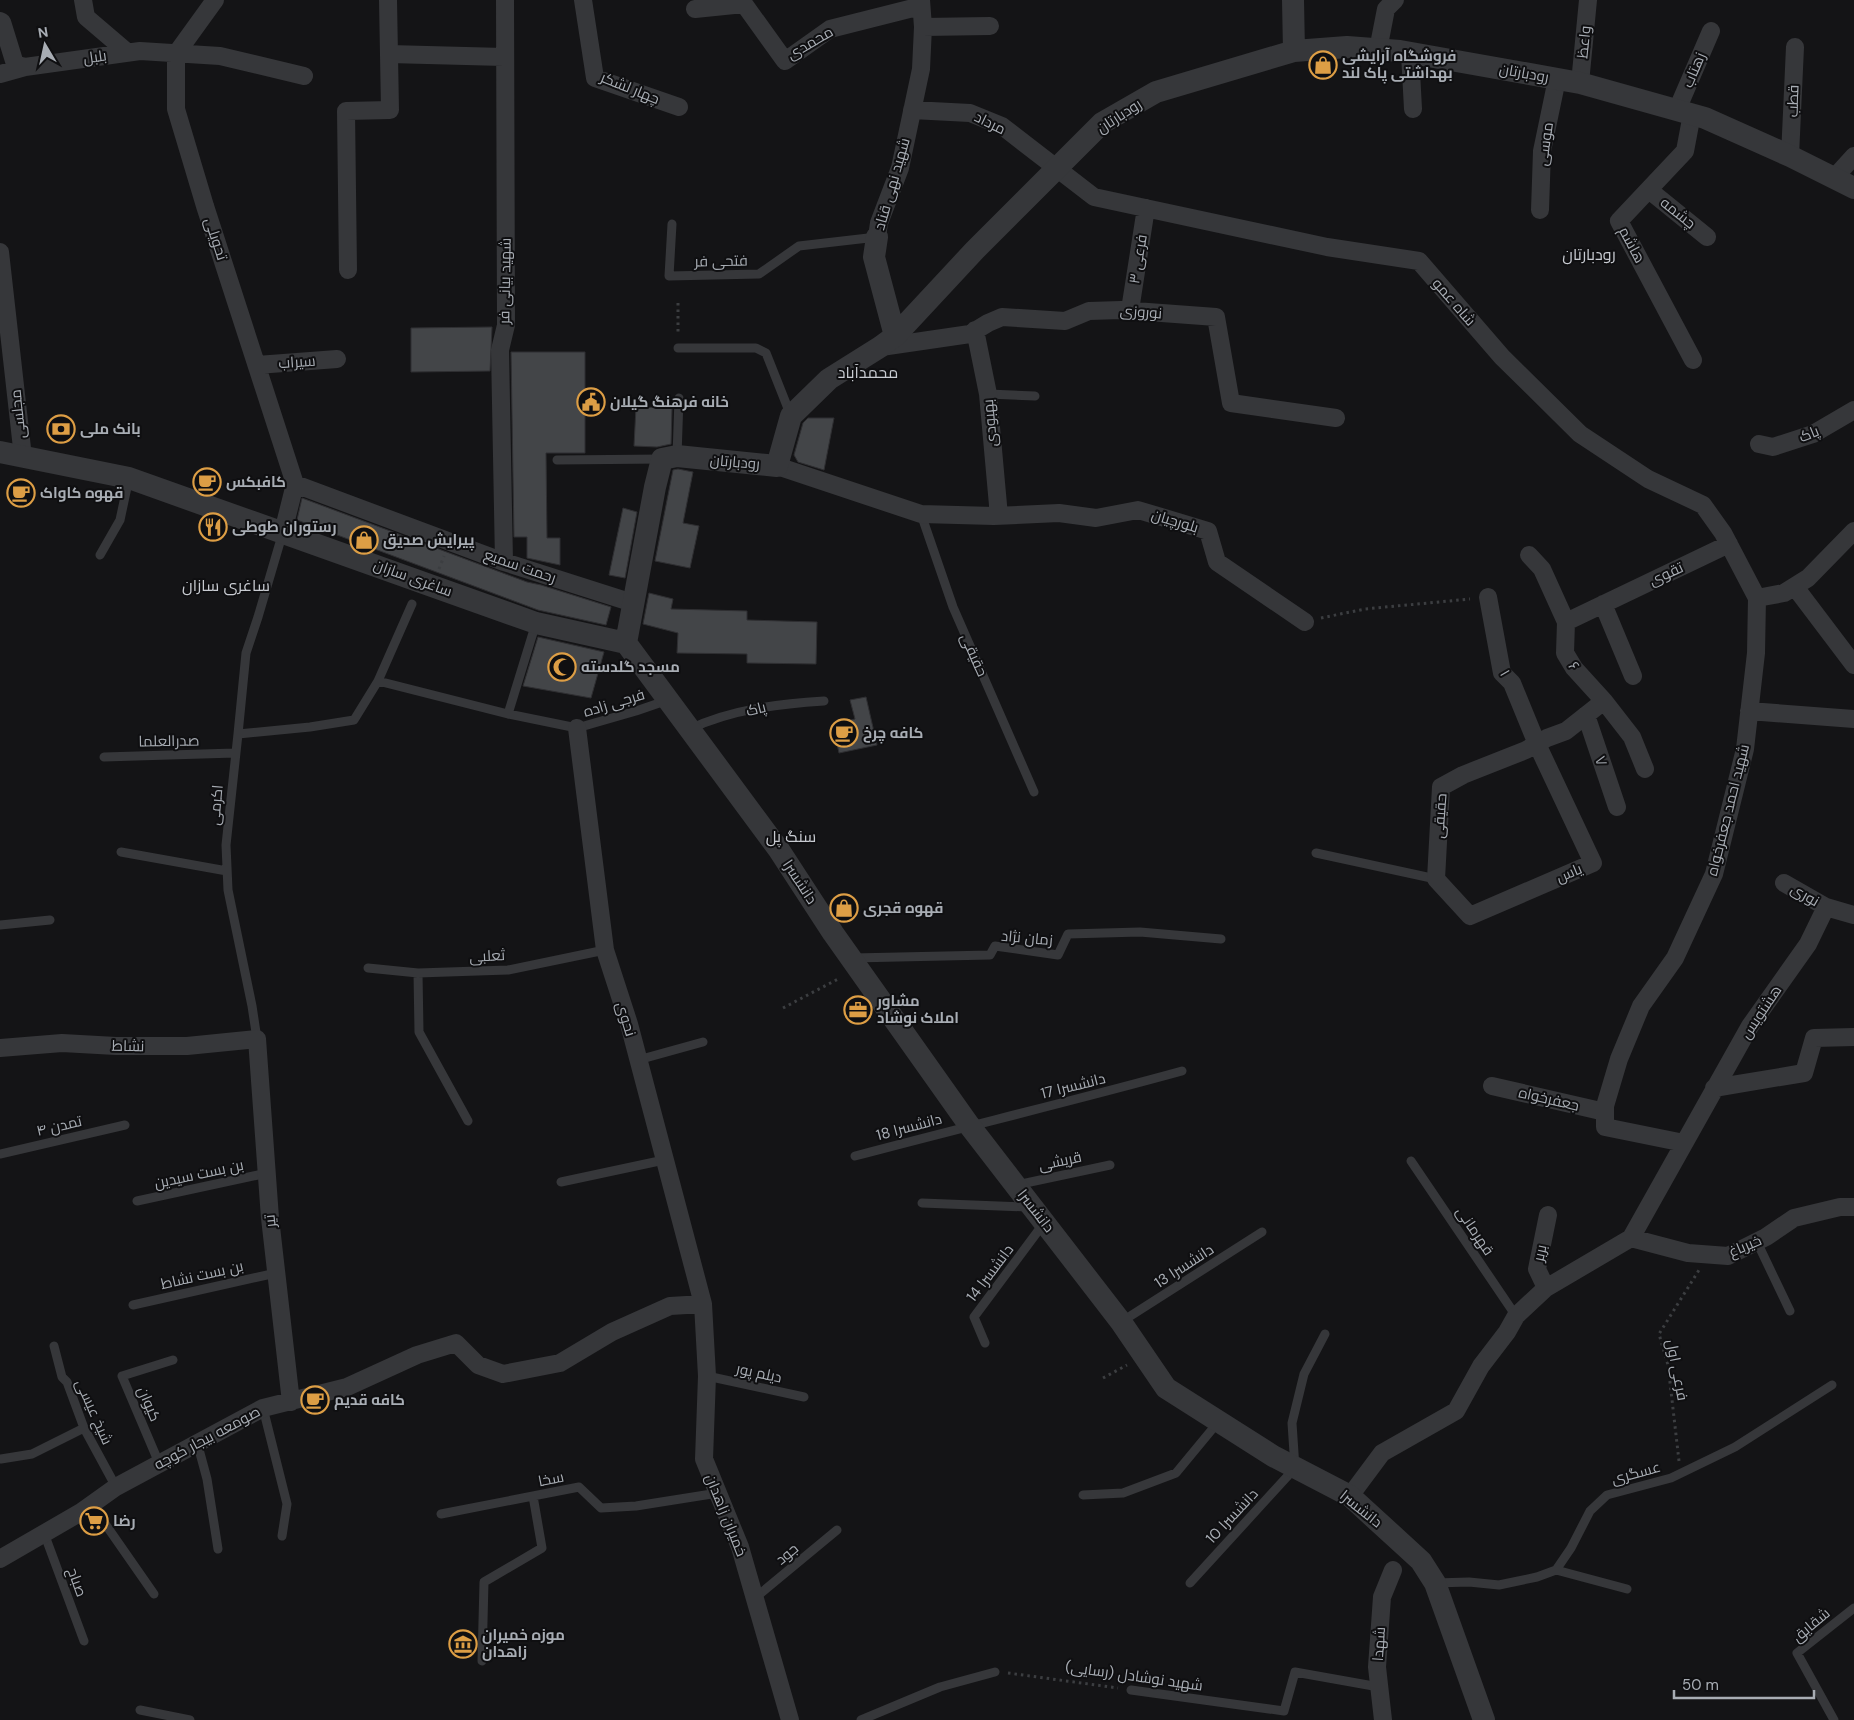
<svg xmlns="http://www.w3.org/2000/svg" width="1854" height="1720" font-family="'DM Sans',Cairo,sans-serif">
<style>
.building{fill:#434548;stroke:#2f2f32}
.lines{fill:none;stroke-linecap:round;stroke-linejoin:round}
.path{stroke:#3c3e41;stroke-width:3;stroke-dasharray:2.5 4;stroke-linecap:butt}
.service{stroke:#36373a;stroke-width:9}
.minor{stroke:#36373a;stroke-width:18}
.tertiary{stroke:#36373a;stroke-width:22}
.labels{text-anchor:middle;stroke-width:4;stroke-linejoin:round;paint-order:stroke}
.street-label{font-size:15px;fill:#a8adb4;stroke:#0f0f11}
.poi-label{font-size:15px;font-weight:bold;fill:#a8adb4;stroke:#0f0f11;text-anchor:start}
.neighbourhood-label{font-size:16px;fill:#c8cbd1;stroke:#0f0f11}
</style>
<rect width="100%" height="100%" fill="#141416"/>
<path class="building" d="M492,327L490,371L411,372V328Z
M511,352H585V453H546L547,538H560V565L527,558V537H514Z
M636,407L672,408L671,444L657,447L634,446Z
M808,418H834L824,470L798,462L794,455L803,423Z
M678,469L693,472L683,523L699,526L690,568L655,561L673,470Z
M302,498L527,582L541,585L611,607L606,625L538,610L297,520Z
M623,508L637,512L625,578L609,575Z
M649,593L673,599L671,609L747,611V620L817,622L816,664L747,663V654L677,653L678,633L643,624Z
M538,637L604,652L591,698L523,686Z
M866,697L877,745L839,753L833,724L855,719L850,700Z"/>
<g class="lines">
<path class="path" d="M678,303V335
M439,569L444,556
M1321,618L1365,609L1470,599
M783,1008L840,978
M1103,1378L1127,1365
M1679,1461L1668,1365L1659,1334L1699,1270
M1008,1673L1118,1688"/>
<path class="service" d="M672,224L669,276L759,274L799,246L877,237
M678,348H756L766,353L791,416
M988,394L1035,396
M677,456L679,398
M557,460L662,459
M921,514L953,607L1034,792
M100,555L120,520L129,478
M378,681L508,714L577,728L636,711L668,700
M508,714L536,623
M690,729C732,709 779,704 824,701
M238,734L246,653L258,617L283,532
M104,757L235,753
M121,852L227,871
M1316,853L1436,879
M0,925L50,920
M853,958L990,955L995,946L1058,955L1068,934L1140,932L1221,939
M368,968L418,973L508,970L605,950
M418,973L419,1032L468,1121
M257,1039L252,1006L228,890L226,845L238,734L310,727L354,720L378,681L412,604
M638,1060L703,1042
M0,1154L125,1125
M855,1156C964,1127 1073,1101 1182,1071
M1411,1161L1516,1316
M561,1182L664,1160
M1016,1185L1110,1165
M137,1201L267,1173
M922,1203L1027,1207
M1757,1242L1790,1311
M133,1305L276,1273
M1121,1322L1262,1232
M985,1343L974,1317L1044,1223
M54,1346L62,1377L67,1382L84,1428L116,1487
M707,1376L804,1397
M263,1408L287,1504L282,1536
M197,1442L207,1479L218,1549
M1,1459L32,1454L84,1428
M159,1463L122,1376L173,1360
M1083,1495L1123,1493L1176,1473L1219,1421
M92,1505L154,1594
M441,1514L579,1487L601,1508L636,1506L718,1493
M44,1533L84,1641
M1556,1570L1627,1589
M1190,1583L1295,1468L1292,1423L1304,1374L1325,1334
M1435,1583L1469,1582L1499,1585L1537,1577L1556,1570L1571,1548L1590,1511L1607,1495L1671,1478L1735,1447L1832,1385
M755,1598L837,1530
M482,1661L484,1582L542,1548L533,1496
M1131,1690L1284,1711L1295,1672L1379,1687
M140,1710L190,1720
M861,1720L940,1687L995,1672
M1834,1720L1797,1653L1854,1608"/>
<path class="minor" d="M83,0L86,17L127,52
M215,0L176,54V109L205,206L295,484
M583,0L595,78L679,107
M695,9L744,4L785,61L830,29L921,6
M0,21L2,22L15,64L25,67L140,51L220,56L304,76
M923,27L990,26
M1378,50L1386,9L1395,0
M1410,53L1413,109
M389,54L504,57
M0,74L25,67
M1580,83L1588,0
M912,110L970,113L1002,126L1094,197L1327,247L1419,261L1502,357L1580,434L1648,479L1703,505L1723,533L1757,598L1756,653L1745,749L1714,874L1675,958L1641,1006L1619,1059L1605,1106V1127L1684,1143
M1677,110L1711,31
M1692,114L1685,151L1619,221L1693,360
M1790,156L1795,47
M1834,178L1854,156
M1649,190L1707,237
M1540,210L1542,151L1557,79
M877,237L879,223L900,168L921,69L923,27L921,0
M0,252L23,457
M348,270L346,111L390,110L388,0
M1130,310L1146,208
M975,330L988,394L999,516
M881,347L970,334L988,323L1002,317L1065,321L1089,311L1121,310L1216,317L1231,403L1336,418
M257,365L337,359
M1759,444L1773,447L1813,434L1854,410
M777,466L921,514L994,516L1059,513L1096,518L1138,510L1208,531L1217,562L1305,622
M295,484L504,562L633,603
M283,532L295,484
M1529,555L1542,569L1566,622L1729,544
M504,562L500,350L506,325L505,0
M1795,587L1854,665
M1488,597L1502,673L1512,683L1537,744L1593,863L1470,916L1436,879L1441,787L1463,775L1526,750L1547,738L1566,731L1604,701
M1757,598L1784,593L1808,578L1854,531
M1603,604L1633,676
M1566,622L1565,653L1574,668L1604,701L1632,737L1645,769
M1749,711L1854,719
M1586,715L1617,807
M577,728L605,950L629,1024L703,1304L707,1376L704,1459L740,1547L790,1720
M1784,883L1826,907L1854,915
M0,1048L62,1043L116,1046H187L257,1039L270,1218L291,1402
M1492,1086L1605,1112
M1714,1088L1804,1073L1814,1038L1854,1037
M1631,1238L1688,1253L1728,1256L1766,1237L1794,1218L1840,1207H1854
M1546,1288L1537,1269L1548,1215
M1350,1496L1382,1453L1456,1411L1481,1366L1507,1332L1516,1316L1546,1288L1631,1238L1750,1026L1808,944L1826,907
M0,1559L81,1512L116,1487L263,1408L347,1387L417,1355L456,1343L478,1365L503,1374L560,1363L612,1332L670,1306L703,1304
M1383,1720L1377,1667L1382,1597L1393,1570"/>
<path class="tertiary" d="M1293,0L1294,51
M877,237L874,257L895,336
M0,452L129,478L536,623L626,643
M626,643L655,487L662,459L677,456L777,466L791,416L829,379L880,347L895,336L975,250L1102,123L1156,92L1294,51L1347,47L1400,51L1580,83L1705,118L1790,156L1854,188
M626,643L779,850L833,933L969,1125L1121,1322L1166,1388L1273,1456L1350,1496L1421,1561L1435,1583L1484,1720"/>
</g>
<defs>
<g id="shop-ring" transform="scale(1.4375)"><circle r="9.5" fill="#0f0f11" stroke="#dd9e45" stroke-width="1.5"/><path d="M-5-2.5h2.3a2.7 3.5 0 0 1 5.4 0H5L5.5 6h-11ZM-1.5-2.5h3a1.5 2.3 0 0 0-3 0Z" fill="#dd9e45"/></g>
<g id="civic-ring" transform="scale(1.4375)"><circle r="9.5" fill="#0f0f11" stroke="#dd9e45" stroke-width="1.5"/><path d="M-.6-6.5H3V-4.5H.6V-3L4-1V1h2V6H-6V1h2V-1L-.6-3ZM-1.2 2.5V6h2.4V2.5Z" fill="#dd9e45"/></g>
<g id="bank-ring" transform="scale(1.4375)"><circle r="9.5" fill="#0f0f11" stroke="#dd9e45" stroke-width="1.5"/><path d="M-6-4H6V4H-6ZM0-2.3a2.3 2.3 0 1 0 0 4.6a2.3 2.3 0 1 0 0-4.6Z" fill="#dd9e45"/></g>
<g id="cafe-ring" transform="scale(1.4375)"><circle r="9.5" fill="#0f0f11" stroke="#dd9e45" stroke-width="1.5"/><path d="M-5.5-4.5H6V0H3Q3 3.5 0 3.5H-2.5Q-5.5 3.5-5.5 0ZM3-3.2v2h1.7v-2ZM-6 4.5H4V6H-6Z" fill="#dd9e45"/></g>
<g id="restaurant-ring" transform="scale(1.4375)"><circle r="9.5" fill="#0f0f11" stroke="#dd9e45" stroke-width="1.5"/><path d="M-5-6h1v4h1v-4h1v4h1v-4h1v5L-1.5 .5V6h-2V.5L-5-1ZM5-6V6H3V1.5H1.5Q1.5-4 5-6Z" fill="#dd9e45"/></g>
<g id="mosque-ring" transform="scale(1.4375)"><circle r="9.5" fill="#0f0f11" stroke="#dd9e45" stroke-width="1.5"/><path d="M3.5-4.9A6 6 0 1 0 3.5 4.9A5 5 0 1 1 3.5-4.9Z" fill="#dd9e45"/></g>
<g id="office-ring" transform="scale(1.4375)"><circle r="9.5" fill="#0f0f11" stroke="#dd9e45" stroke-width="1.5"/><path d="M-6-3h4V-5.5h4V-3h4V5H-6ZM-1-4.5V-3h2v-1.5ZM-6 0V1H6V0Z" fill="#dd9e45"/></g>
<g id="supermarket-ring" transform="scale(1.4375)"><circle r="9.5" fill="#0f0f11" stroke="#dd9e45" stroke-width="1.5"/><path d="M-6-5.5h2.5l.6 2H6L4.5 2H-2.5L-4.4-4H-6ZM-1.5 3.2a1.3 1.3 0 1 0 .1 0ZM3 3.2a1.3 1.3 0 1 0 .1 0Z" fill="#dd9e45"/></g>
<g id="museum-ring" transform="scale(1.4375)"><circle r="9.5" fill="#0f0f11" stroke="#dd9e45" stroke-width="1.5"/><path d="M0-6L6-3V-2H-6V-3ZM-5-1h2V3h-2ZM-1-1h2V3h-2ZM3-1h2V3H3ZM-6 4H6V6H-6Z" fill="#dd9e45"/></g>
</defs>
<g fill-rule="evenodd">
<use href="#shop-ring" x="1323" y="65"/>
<use href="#civic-ring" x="591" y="402"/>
<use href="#bank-ring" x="61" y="429"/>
<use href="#cafe-ring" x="207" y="482"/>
<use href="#cafe-ring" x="21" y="493"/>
<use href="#restaurant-ring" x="213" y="527"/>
<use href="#shop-ring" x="364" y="540"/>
<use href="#mosque-ring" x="562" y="667"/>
<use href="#cafe-ring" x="844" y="733"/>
<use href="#shop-ring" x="844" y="908"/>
<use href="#office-ring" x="858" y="1010"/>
<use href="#cafe-ring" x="315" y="1400"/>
<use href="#supermarket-ring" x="94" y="1521"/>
<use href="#museum-ring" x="463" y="1644"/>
</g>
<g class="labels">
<g class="street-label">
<text transform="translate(1584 42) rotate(-84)" y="5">واعظ</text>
<text transform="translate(810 43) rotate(-30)" y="5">محمدی</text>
<text transform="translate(95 57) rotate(-8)" y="5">بلبل</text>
<text transform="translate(1694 70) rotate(-67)" y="5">زهتاب</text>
<text transform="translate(1524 73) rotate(10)" y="5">رودبارتان</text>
<text transform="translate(630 88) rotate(22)" y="5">چهار لشکر</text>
<text transform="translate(1793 101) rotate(-88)" y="5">قطب</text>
<text transform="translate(1119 116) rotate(-33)" y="5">رودبارتان</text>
<text transform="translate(990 123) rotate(26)" y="5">مرداد</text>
<text transform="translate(1545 144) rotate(-82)" y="5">موسی</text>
<text transform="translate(892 184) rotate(-74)" y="5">شهید نهی قناد</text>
<text transform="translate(1678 213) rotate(39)" y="5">چشمه</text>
<text transform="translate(216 239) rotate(72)" y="5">تحویلی</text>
<text transform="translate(1632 245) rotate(62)" y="5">هاشم</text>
<text transform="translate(1138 259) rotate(-81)" y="5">فرعی ۳</text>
<text transform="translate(721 261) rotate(-1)" y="5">فتحی فر</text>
<text transform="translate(505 281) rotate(-89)" y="5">شهید بیانی فر</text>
<text transform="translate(1454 302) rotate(49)" y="5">شاه عمو</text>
<text transform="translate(1141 312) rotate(4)" y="5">نوروزی</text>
<text transform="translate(297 362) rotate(-4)" y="5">سیراب</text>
<text transform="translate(18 414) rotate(-96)" y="5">مجلسی</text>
<text transform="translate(990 423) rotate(-95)" y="5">بهبودی</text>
<text transform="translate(1809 434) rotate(-22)" y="5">پاک</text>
<text transform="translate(735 462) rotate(5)" y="5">رودبارتان</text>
<text transform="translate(1175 521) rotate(17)" y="5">بلورچیان</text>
<text transform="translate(520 566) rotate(19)" y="5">رحمت سمیع</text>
<text transform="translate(1666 574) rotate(-25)" y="5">تقوی</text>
<text transform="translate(413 578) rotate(20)" y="5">ساغری سازان</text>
<text transform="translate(974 655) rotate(66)" y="5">حقیقی</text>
<text transform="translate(1574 666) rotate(55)" y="5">۶</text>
<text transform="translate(1505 673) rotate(60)" y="5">۱</text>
<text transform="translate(614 703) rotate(-17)" y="5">فرجی زاده</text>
<text transform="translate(756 709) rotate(-14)" y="5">پاک</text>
<text transform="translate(169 741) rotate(-1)" y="5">صدرالعلما</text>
<text transform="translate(1601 761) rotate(71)" y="5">۷</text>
<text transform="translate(216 805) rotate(-85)" y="5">اکرمی</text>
<text transform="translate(1728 810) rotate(-76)" y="5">شهید احمد جعفرخواه</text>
<text transform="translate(1440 816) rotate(-86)" y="5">حقیقی</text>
<text transform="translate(1569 873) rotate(-23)" y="5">یاس</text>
<text transform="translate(800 882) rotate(57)" y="5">دانشسرا</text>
<text transform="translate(1805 895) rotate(30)" y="5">نوری</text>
<text transform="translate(1027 938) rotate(5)" y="5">زمان نژاد</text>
<text transform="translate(487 956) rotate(-3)" y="5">ثعلبی</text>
<text transform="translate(1761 1012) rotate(-56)" y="5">هشتویس</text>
<text transform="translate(626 1019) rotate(73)" y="5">نحوی</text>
<text transform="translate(128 1046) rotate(1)" y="5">نشاط</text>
<text transform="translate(1073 1086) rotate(-14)" y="5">دانشسرا 17</text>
<text transform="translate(1549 1099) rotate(13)" y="5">جعفرخواه</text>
<text transform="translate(59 1126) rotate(-13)" y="5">تمدن ۴</text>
<text transform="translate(909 1127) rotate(-15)" y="5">دانشسرا 18</text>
<text transform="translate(1060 1161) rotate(-12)" y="5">قریشی</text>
<text transform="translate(199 1174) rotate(-12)" y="5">بن بست سیدین</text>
<text transform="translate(1036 1211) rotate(52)" y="5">دانشسرا</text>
<text transform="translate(270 1221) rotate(-96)" y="5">تیر</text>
<text transform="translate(1475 1231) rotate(56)" y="5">قهرمانی</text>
<text transform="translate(1745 1246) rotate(-23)" y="5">خیرباغ</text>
<text transform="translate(1540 1253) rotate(-78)" y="5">بربر</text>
<text transform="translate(1184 1266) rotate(-33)" y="5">دانشسرا 13</text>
<text transform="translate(990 1273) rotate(-53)" y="5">دانشسرا 14</text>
<text transform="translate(202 1275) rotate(-13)" y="5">بن بست نشاط</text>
<text transform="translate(1677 1370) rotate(79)" y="5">فرعی اول</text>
<text transform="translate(759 1373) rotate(12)" y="5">دیلم پور</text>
<text transform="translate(149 1404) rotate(67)" y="5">کیوان</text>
<text transform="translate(94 1412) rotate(66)" y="5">شیخ عیسی</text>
<text transform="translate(207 1438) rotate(-28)" y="5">صومعه بیجار کوچه</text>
<text transform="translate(1636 1473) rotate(-15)" y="5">عسگری</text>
<text transform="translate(551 1479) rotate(-11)" y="5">سخا</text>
<text transform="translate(1361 1509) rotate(39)" y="5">دانشسرا</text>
<text transform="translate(726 1515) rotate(68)" y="5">خمیران زاهدان</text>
<text transform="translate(1232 1516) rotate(-47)" y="5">دانشسرا 10</text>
<text transform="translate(787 1554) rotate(-40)" y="5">جود</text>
<text transform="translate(77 1582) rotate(70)" y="5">صباح</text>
<text transform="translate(1811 1625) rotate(-40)" y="5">شقایق</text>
<text transform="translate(1379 1644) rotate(-86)" y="5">شهدا</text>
<text transform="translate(1134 1676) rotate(8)" y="5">شهید نوشادل (رسایی)</text>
</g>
<g class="poi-label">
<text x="1342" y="61">فروشگاه آرایشی<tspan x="1342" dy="17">بهداشتی پاک لند</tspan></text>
<text x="610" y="407">خانه فرهنگ گیلان</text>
<text x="80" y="434">بانک ملی</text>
<text x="226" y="487">کافبکس</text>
<text x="40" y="498">قهوه کاواک</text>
<text x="232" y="532">رستوران طوطی</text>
<text x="383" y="545">پیرایش صدیق</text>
<text x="581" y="672">مسجد گلدسته</text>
<text x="863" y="738">کافه چرخ</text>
<text x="863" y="913">قهوه قجری</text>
<text x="877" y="1006">مشاور<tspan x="877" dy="17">املاک نوشاد</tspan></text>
<text x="334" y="1405">کافه قدیم</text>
<text x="113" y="1526">رضا</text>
<text x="482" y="1640">موزه خمیران<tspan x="482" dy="17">زاهدان</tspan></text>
</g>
<g class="neighbourhood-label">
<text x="1589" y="260">رودبارتان</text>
<text x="868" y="378">محمدآباد</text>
<text x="226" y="591">ساغری سازان</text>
<text x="791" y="842">سنگ پل</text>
</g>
</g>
<g transform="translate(45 45) rotate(351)" stroke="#0f0f11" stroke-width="4" paint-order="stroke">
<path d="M0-4L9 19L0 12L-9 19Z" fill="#a8adb4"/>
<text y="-8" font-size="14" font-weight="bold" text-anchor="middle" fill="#a8adb4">N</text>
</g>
<path d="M1674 1690v8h140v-8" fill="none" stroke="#a8adb4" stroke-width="2.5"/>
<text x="1682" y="1690" font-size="15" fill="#a8adb4" stroke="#0f0f11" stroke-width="4" paint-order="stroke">50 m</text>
</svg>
